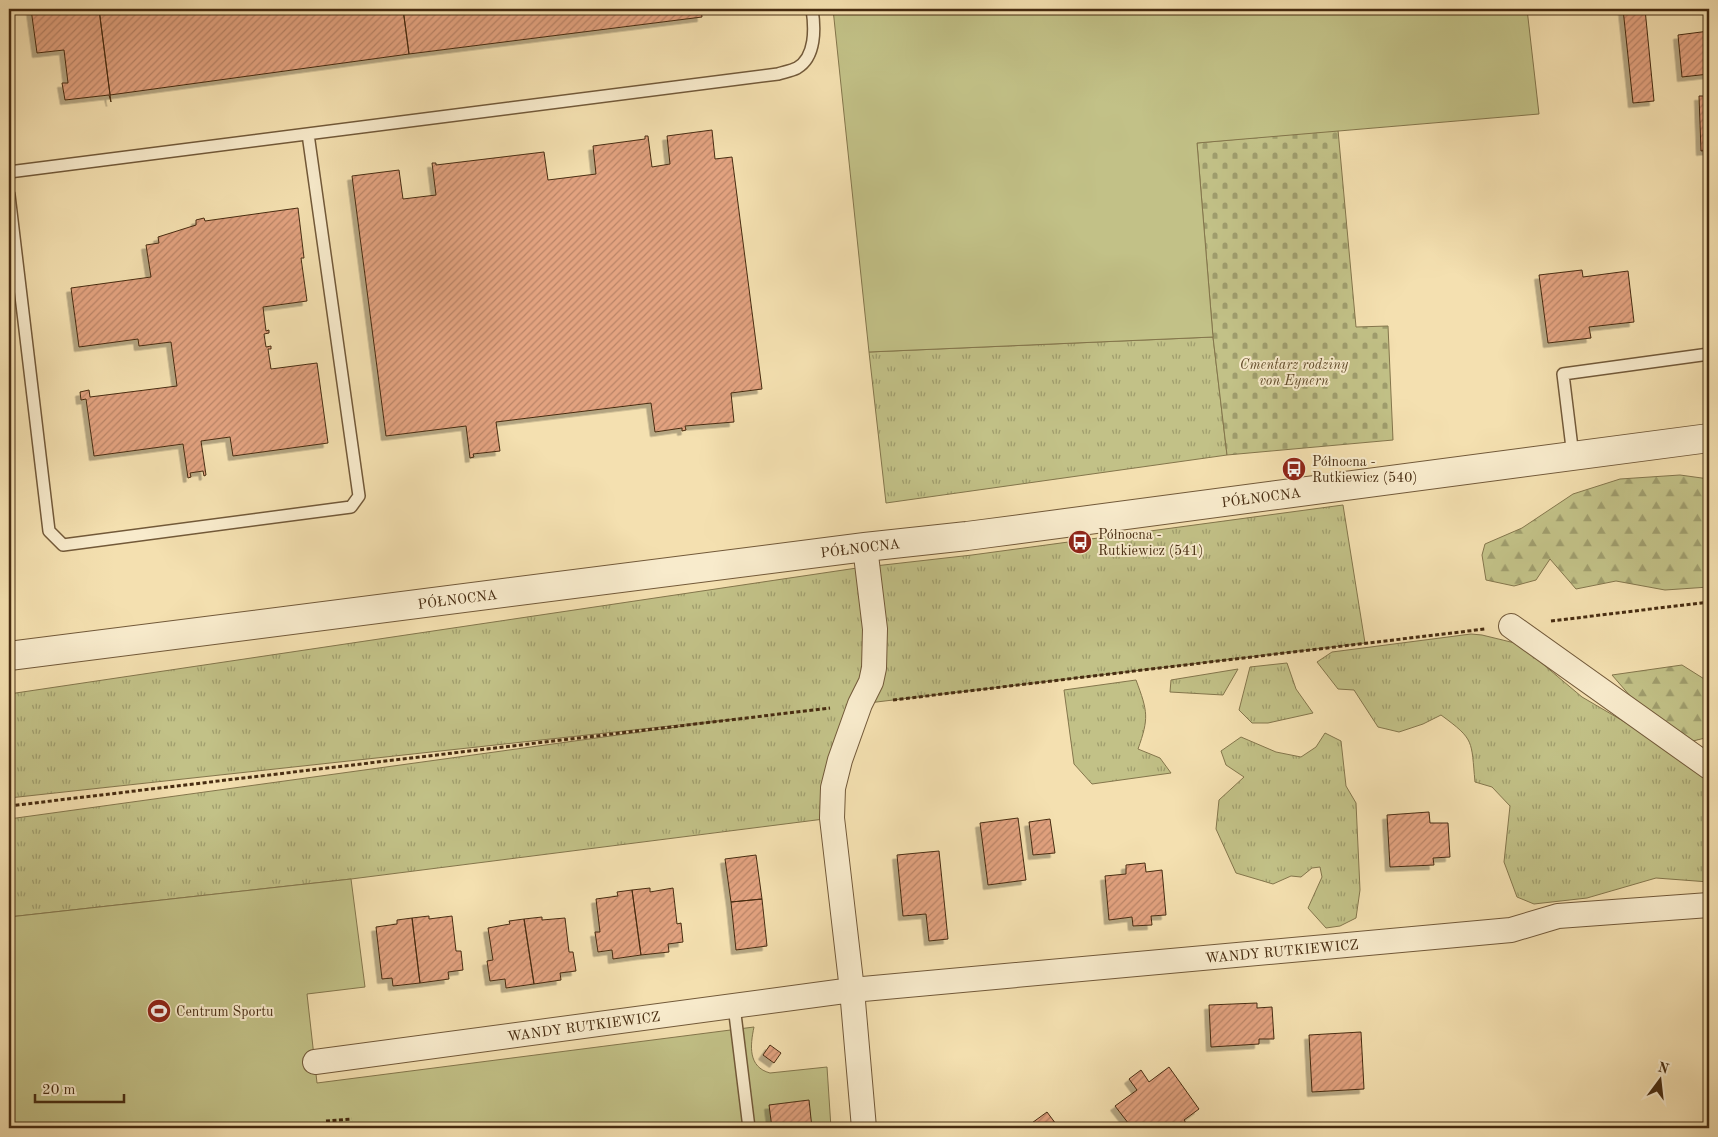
<svg xmlns="http://www.w3.org/2000/svg" width="1718" height="1137" font-family="'Old Standard TT',serif">
<style>
.grass{fill:url(#grass-tufts);stroke:#84764c}
.forest{fill:url(#forest-firs);stroke:#84764c}
.cemetery{fill:url(#cemetery-stones);stroke:#84764c}
.garden{fill:#c2c187;stroke:#84764c}
.building{fill:url(#building-hatch);stroke:#472c11;filter:url(#shadow)}
.lines{fill:none;stroke-linecap:round;stroke-linejoin:round}
.service-casing{stroke:#725939;stroke-width:14}
.minor-casing{stroke:#725939;stroke-width:26}
.tertiary-casing{stroke:#725939;stroke-width:30}
.path{stroke:#472c11;stroke-width:3;stroke-dasharray:4 2.5;stroke-linecap:butt}
.service{stroke:#f8ebcc;stroke-width:11}
.minor{stroke:#f8ebcc;stroke-width:24}
.tertiary{stroke:#f8ebcc;stroke-width:28}
.labels{text-anchor:middle;stroke-width:4;stroke-linejoin:round;paint-order:stroke}
.park-label{font-size:14px;font-style:italic;fill:#604a29;stroke:#f8ebcc}
.poi-label{font-size:14px;fill:#472c11;stroke:#f8ebcc;text-anchor:start}
.street-label{font-size:14px;fill:#472c11;stroke:#f8ebcc}
</style>
<defs>
<pattern id="grass-tufts" width="24" height="20" patternUnits="userSpaceOnUse" patternTransform="scale(1.25)"><rect width="24" height="20" fill="#c2c187"/><path d="M3 7l-1-3M5 7V3M7 7l1-3M15 17l-1-3M17 17v-4M19 17l1-3" fill="none" stroke="#9f9d6d"/></pattern>
<pattern id="forest-firs" width="22" height="20" patternUnits="userSpaceOnUse" patternTransform="scale(1.25)"><rect width="22" height="20" fill="#c2c187"/><path d="M5 1l3.5 6h-7zM16 11l3.5 6h-7z" fill="#9f9d6d"/></pattern>
<pattern id="cemetery-stones" width="16" height="16" patternUnits="userSpaceOnUse" patternTransform="scale(1.25)"><rect width="16" height="16" fill="#c2c187"/><path d="M2 7V4a2 2 0 0 1 4 0v3zM10 15v-3a2 2 0 0 1 4 0v3z" fill="#9f9d6d"/></pattern>
<pattern id="building-hatch" width="6" height="6" patternUnits="userSpaceOnUse" patternTransform="scale(1.25)"><rect width="6" height="6" fill="#e2a27f"/><path d="M-1 1l2-2M0 6l6-6M5 7l2-2" fill="none" stroke="#b98467"/></pattern>
<filter id="shadow"><feDropShadow dx="-4.5" dy="4.5" stdDeviation="0" flood-color="#0004"/></filter>
</defs>
<rect width="100%" height="100%" fill="#f4e0b0"/>
<filter id="stains"><feTurbulence type="fractalNoise" baseFrequency=".004" numOctaves="4"/><feColorMatrix values="0 0 0 0 .2 0 0 0 0 .09 0 0 0 0 .02 0 0 0 .5 -.17"/></filter>
<radialGradient id="worn" r=".72"><stop offset=".6" stop-color="#630" stop-opacity="0"/><stop offset="1" stop-color="#630" stop-opacity=".3"/></radialGradient>
<path class="grass" d="M1213,337L1227,455L886,503L869,352Z
M1343,505L1365,643L860,704L832,818L351,879L9,917V819L734,719L9,798V694L857,568L972,555Z
M1471,634L1482,635L1519,644L1582,697L1647,735L1709,779V882L1656,878L1587,898L1534,904L1517,897L1504,862L1510,806L1492,787L1475,782C1471,740 1475,740 1441,715L1423,724L1399,732L1378,727L1354,690L1338,689L1317,662L1332,652Z
M1287,663L1296,689L1313,713L1268,723H1252L1239,710L1250,667Z
M1238,669L1223,695L1170,692L1171,680Z
M1136,680C1148,712 1149,718 1138,749L1160,758L1171,773L1092,784L1074,764L1064,690Z
M1325,733L1341,741L1346,786L1356,803L1360,890L1356,918L1340,926L1326,928L1308,908L1322,877L1320,867L1312,868L1301,877L1291,876L1273,884L1236,873L1216,829L1219,800L1244,777L1226,765L1221,751L1241,737L1276,752L1301,757L1316,747Z"/>
<path class="forest" d="M1680,475L1709,479V587L1665,590L1616,581L1576,589L1550,559L1536,580L1514,586L1486,580L1482,555L1485,544L1522,528L1573,494L1620,479Z
M1682,665L1709,682V741L1705,738L1689,742L1638,705L1612,675Z"/>
<path class="cemetery" d="M1338,130L1356,327L1388,326L1393,440L1227,455L1213,337L1197,143Z"/>
<path class="garden" d="M833,9H1527L1539,114L1197,143L1213,337L869,352Z
M351,879L365,987L307,994L317,1083L754,1027C750,1046 748,1067 770,1073L827,1067L831,1128H9V917Z"/>
<path class="building" d="M31,9H99L111,102L109,95L65,100L62,83H68L64,50L37,53Z
M99,9H403L409,54L110,95Z
M403,9H701L702,17L409,54Z
M1623,9H1645L1654,101L1633,103Z
M1709,31V74L1682,77L1678,35Z
M1699,96H1709V150L1701,151Z
M712,130L715,159L732,157L762,389L731,393L734,422L685,426L686,430L682,431V428L655,432L651,403L496,422L500,451L473,454L474,457L470,458L466,426L386,436L352,176L399,170L403,199L436,195L432,163H436V165L544,152L548,180L596,174L593,146L645,139V136H648L652,167L670,164L667,136Z
M298,208L304,258H301L307,301L263,307L266,331L269,330V333L264,334L266,347L271,346V349H268L271,369L317,363L328,443L233,456L230,437L201,441L206,475L204,476L203,471L190,473L191,477L188,478L183,444L94,456L86,399L81,400L80,392L89,390L90,397L177,386L171,342L139,346L138,339L79,347L71,288L151,277L146,245L159,243L158,237L196,225V220L204,218L205,221Z
M1582,270L1583,277L1628,271L1634,322L1589,327L1591,338L1548,343L1539,275Z
M1429,812L1430,823H1448L1450,857L1433,858L1434,865L1390,867L1387,815Z
M1018,818L1026,880L988,885L980,823Z
M1050,819L1055,853L1033,855L1029,822Z
M939,851L948,939L929,941L926,914L903,916L897,855Z
M756,855L762,899L731,902L725,859Z
M1145,863L1146,872L1162,870L1166,915L1151,916L1152,925L1133,926L1132,917L1109,920L1105,876L1126,874V865Z
M650,888V892L673,888L677,924L681,923L683,942L668,944L669,952L641,955L632,890Z
M632,890L641,955L613,959L612,950L598,952L595,932H600L596,899L618,896L617,892Z
M762,899L767,946L736,950L731,902Z
M429,916V919L452,916L456,951H461L463,970L448,972L449,979L420,983L412,918Z
M542,917V920L565,918L569,952H573L576,971L560,973L561,980L534,984L524,919Z
M412,918L420,983L393,986L392,978L382,979L376,927L397,924V920Z
M524,919L534,984L506,988L505,979L490,981L487,961L493,960L488,928L510,924L509,921Z
M1257,1003V1008L1272,1007L1274,1039H1259V1044L1211,1047L1209,1005Z
M1361,1032L1364,1089L1312,1092L1309,1035Z
M770,1045L781,1053L774,1063L763,1055Z
M1169,1067L1199,1109L1184,1120L1186,1123L1178,1128H1132L1115,1106L1137,1090L1129,1079L1141,1070L1149,1082Z
M809,1100L812,1128H772L769,1105Z
M1047,1112L1059,1128H1025Z
M1366,1125V1128H1349V1126Z"/>
<g class="lines">
<g class="service-casing">
<path id="service" d="M9,172L778,74C784,72 791,71 797,68C816,57 815,28 812,9
M9,195L49,531L63,545L351,507L359,496L308,134
M1573,456L1563,374L1709,354
M734,1006L749,1128"/>
</g>
<g class="minor-casing">
<g id="minor">
<path d="M1511,626L1709,767"/>
<path id="s1" d="M315,1062L852,990L832,818L833,788L840,760L860,704L871,682L874,668L875,629L865,547"/>
<path id="s2" d="M864,1128L852,990L1511,930L1558,916L1709,905"/>
</g>
</g>
<g class="tertiary-casing">
<g id="tertiary">
<path id="s3" d="M9,656L865,547L967,536L1709,438"/>
</g>
</g>
<path class="path" d="M1551,621L1709,602
M893,700L1485,629
M9,806L830,708
M326,1121L352,1119"/>
<use href="#service" class="service"/>
<use href="#minor" class="minor"/>
<use href="#tertiary" class="tertiary"/>
</g>
<defs>
<g id="bus-disc" transform="scale(1.25)"><circle r="9.5" fill="#8f2418" stroke="#f8ebcc"/><path d="M-5-6H5V4H4V6H2V4H-2V6H-4V4H-5ZM-3.5-4V0h7V-4ZM-3.5 1.2v1.5H-2V1.2ZM2 1.2v1.5H3.5V1.2Z" fill="#fff"/></g>
<g id="stadium-disc" transform="scale(1.25)"><circle r="9.5" fill="#8f2418" stroke="#f8ebcc"/><path d="M0-5a6.5 5 0 1 0 0 10a6.5 5 0 1 0 0-10ZM-3.5-1.8h7v3.6h-7Z" fill="#fff"/></g>
</defs>
<g fill-rule="evenodd">
<use href="#bus-disc" x="1294" y="469"/>
<use href="#bus-disc" x="1080" y="542"/>
<use href="#stadium-disc" x="159" y="1011"/>
</g>
<g class="labels">
<g class="park-label">
<text x="1294" y="369">Cmentarz rodziny<tspan x="1294" dy="16">von Eynern</tspan></text>
</g>
<g class="poi-label">
<text x="1312" y="466">Północna -<tspan x="1312" dy="16">Rutkiewicz (540)</tspan></text>
<text x="1098" y="539">Północna -<tspan x="1098" dy="16">Rutkiewicz (541)</tspan></text>
<text x="176" y="1016">Centrum Sportu</text>
</g>
<g class="street-label">
<text dy="5" stroke="none"><textPath href="#s3" startOffset="1262">PÓŁNOCNA</textPath></text>
<text dy="5" stroke="none"><textPath href="#s3" startOffset="858">PÓŁNOCNA</textPath></text>
<text dy="5" stroke="none"><textPath href="#s3" startOffset="452">PÓŁNOCNA</textPath></text>
<text dy="5" stroke="none"><textPath href="#s2" startOffset="570">WANDY RUTKIEWICZ</textPath></text>
<text dy="5" stroke="none"><textPath href="#s1" startOffset="271">WANDY RUTKIEWICZ</textPath></text>
</g>
</g>
<rect width="1718" height="1137" fill="none" stroke="#f4e0b0" stroke-width="30"/>
<rect x="10" y="10" width="1698" height="1117" fill="none" stroke="#472c11" stroke-width="2.5"/>
<rect x="15" y="15" width="1688" height="1107" fill="none" stroke="#472c11"/>
<g transform="translate(1660 1080) rotate(15)" stroke="#f8ebcc" stroke-width="4" paint-order="stroke">
<path d="M0-4L9 19L0 12L-9 19Z" fill="#472c11"/>
<text y="-8" font-size="14" font-weight="bold" text-anchor="middle" fill="#472c11">N</text>
</g>
<path d="M35 1094v8h89v-8" fill="none" stroke="#472c11" stroke-width="2.5"/>
<text x="42" y="1094" font-size="15" fill="#472c11" stroke="#f8ebcc" stroke-width="4" paint-order="stroke">20 m</text>
<rect width="100%" height="100%" filter="url(#stains)"/>
<rect width="100%" height="100%" fill="url(#worn)"/>
</svg>
